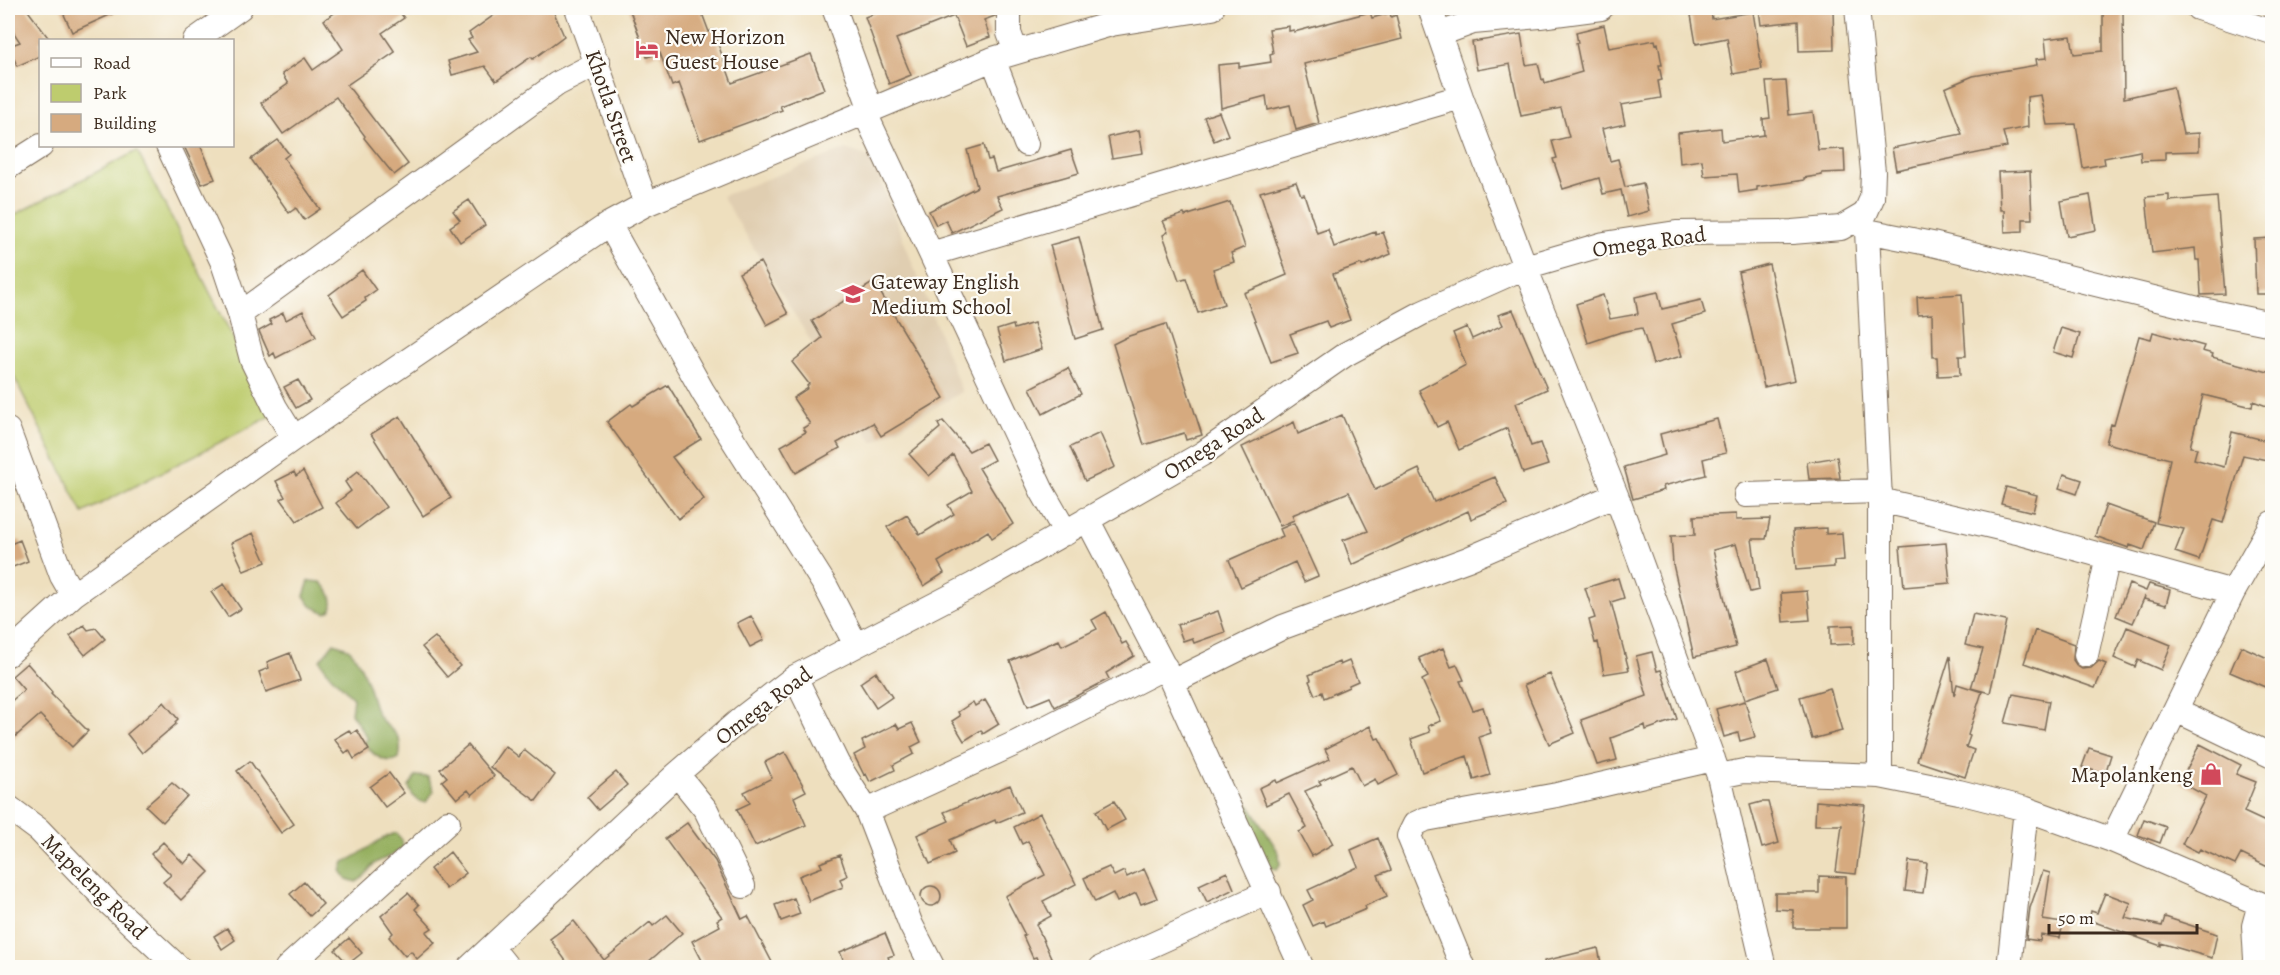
<svg xmlns="http://www.w3.org/2000/svg" width="2280" height="975" font-family="Alegreya,serif">
<style>
.built{fill:#e0ceb1}
.green{fill:#becc6e;stroke:#7c7b46;stroke-width:1.5}
.forest{fill:#96b061;stroke:#686d40;stroke-width:1.5}
.building{fill:#d6aa7f}
.lines{fill:none;stroke-linecap:round;stroke-linejoin:round}
.minor-casing{stroke:#7a6956;stroke-width:26}
.minor{stroke:#fff;stroke-width:24}
.labels{text-anchor:middle;stroke-width:4.5;stroke-linejoin:round;paint-order:stroke}
.poi-label{font-size:22px;fill:#3b2a1e;stroke:#fdfcf7;text-anchor:start}
.street-label{font-size:22px;fill:#3b2a1e;stroke:#fdfcf7}
</style>
<rect width="100%" height="100%" fill="#fdfcf7"/>
<filter id="ink" filterUnits="userSpaceOnUse"><feTurbulence type="fractalNoise" baseFrequency=".0167" numOctaves="2"/><feDisplacementMap in="SourceGraphic" scale="12" xChannelSelector="R" yChannelSelector="G"/><feConvolveMatrix kernelMatrix="1 2 1 2 8 2 1 2 1" color-interpolation-filters="sRGB"/></filter>
<filter id="wash" filterUnits="userSpaceOnUse"><feTurbulence type="fractalNoise" baseFrequency=".008" numOctaves="4" result="noise"/><feDisplacementMap in="SourceGraphic" scale="24" xChannelSelector="R" yChannelSelector="G"/><feGaussianBlur stdDeviation="1.35" result="paint"/><feColorMatrix in="noise" values="0 0 0 0 0 0 0 0 0 0 0 0 0 0 0 0 0 1.4 0 .05"/><feComposite in="paint" operator="in"/></filter>
<g filter="url(#wash)">
<rect width="100%" height="100%" fill="#eedfbe"/>
<path class="built" d="M846,149L872,158L962,392L873,443L722,196Z"/>
<path class="green" d="M137,151L273,415L83,513L8,365V218Z"/>
<path class="forest" d="M309,581L321,582C330,591 333,597 332,609L326,613L311,606L304,596Z
M334,643C338,645 344,646 347,648C363,659 370,694 376,711C384,732 406,728 399,758C386,766 371,754 364,742L368,739L351,713L353,699C343,684 328,677 320,660Z
M416,776L428,777L434,791L426,802C416,802 412,796 409,787Z
M1249,805L1279,853L1280,865L1276,870L1269,867L1241,811Z
M396,833L402,840L403,848C394,856 386,857 377,862C368,867 369,876 356,882L347,879L341,871L344,862C363,855 376,838 396,833Z"/>
<g id="blocks">
<path class="building" d="M8,8H26L50,40H40V56L17,66L9,46L20,42L8,24Z
M61,8H125L72,32Z
M342,8H397L404,18L382,33L395,52L347,85L408,164L394,175L364,138L365,136L336,97L283,134L261,103L288,84L282,74L305,58L313,70L343,49L324,20Z
M488,8H552L564,36L533,59L531,57L496,81L485,66L452,75L448,61L477,52L468,40L472,38L469,33L494,15Z
M629,8H700L709,32L713,30L732,83L811,54L824,89L780,106L782,110L700,140L679,83L672,86L660,53L647,57Z
M889,8H995V16L984,20L990,37L966,46L954,16L896,39L911,75L889,84L865,17Z
M1777,8H1833L1834,50L1799,51L1798,21L1761,25L1759,9Z
M2103,9H2123L2124,98L2173,87L2183,134L2199,133V151L2165,152V160L2141,161L2140,151L2104,158L2105,164L2083,168L2076,124L2047,125L2041,95L2027,97L2028,127L2003,132L2007,147L1896,170L1892,148L1962,134L1945,88L1973,76L2037,65L2036,59L2047,58L2045,39L2071,36L2074,54L2103,51Z
M1711,11L1712,19L1753,12L1762,69L1733,74L1727,38L1696,44L1691,15Z
M1370,12L1372,18L1390,13L1391,17L1396,15L1402,39L1304,64L1319,123L1296,130L1290,105L1268,110L1266,96L1221,108L1218,65L1239,63V67L1271,62L1270,54L1273,53L1269,29L1289,26V31L1294,30V32Z
M1604,25L1609,48L1655,40L1656,44L1658,43L1662,65H1659L1662,80L1658,81L1661,98L1621,105L1625,124L1602,129L1610,161L1618,159L1625,187L1643,183L1649,211L1627,217L1621,190L1603,194L1599,178L1563,189L1553,159L1557,158L1552,141L1569,137L1561,108L1521,116L1510,64L1477,70L1472,42L1521,34L1526,65L1538,63L1542,80L1544,79L1545,83L1582,72L1576,43H1578L1576,32Z
M1786,81L1789,115L1813,112L1818,150L1844,149L1845,172L1822,173V175L1804,178V180L1757,187V190L1739,193L1737,174L1704,176L1702,160L1680,163L1678,133L1721,128L1722,141L1764,135L1763,119L1770,118L1766,82Z
M1219,112L1228,135L1214,141L1204,117Z
M1139,130L1143,153L1112,158L1108,137Z
M278,140L289,154L284,158L320,209L304,220L296,208L289,213L251,159Z
M984,145L988,160L992,159L996,172L1071,150L1079,173L997,196L1003,208L952,233L946,220L936,225L929,211L977,187L967,150Z
M184,146H201L215,179L202,184Z
M2030,171L2032,219H2023V231L2005,232L2004,210H2000L1998,172Z
M1296,182L1301,195L1304,194L1317,233L1328,229L1334,247L1375,232L1376,235L1383,232L1391,254L1362,266L1361,264L1333,274L1350,320L1329,328L1326,321L1290,334L1298,353L1271,362L1244,293L1287,275L1260,192Z
M2090,195L2096,230L2067,236L2061,201Z
M2169,195V201L2217,197L2225,294L2201,295L2199,260H2196L2195,248L2152,253L2146,197Z
M469,200L485,225L460,242L450,227L460,220L453,211Z
M1230,202L1245,247L1231,253L1234,262L1213,269L1224,304L1198,313L1186,278L1179,280L1163,235L1168,232L1163,221L1184,214L1185,216Z
M1079,237L1103,330L1075,339L1050,245Z
M2272,238V294H2256L2254,239Z
M760,262L788,314L767,325L739,273Z
M1769,264L1795,380L1764,387L1738,272Z
M362,270L376,290L365,298L366,301L343,316L329,295Z
M874,282L944,398L881,436L873,423L837,443L840,448L796,473L781,446L806,432L803,428L810,424L793,398L808,388L807,386L809,384L792,362L822,338L812,321Z
M1658,292L1662,309L1701,300L1705,314L1672,324L1682,356L1653,364L1642,328L1621,332L1588,343L1576,304L1603,295L1610,319L1638,314L1635,297Z
M1962,294L1966,356H1959L1960,375L1938,376L1937,357H1933L1932,314L1918,315L1917,297Z
M1513,310L1547,389L1516,403L1531,446L1540,443L1548,465L1523,473L1507,428L1459,450L1447,422L1437,427L1419,390L1466,365L1453,333L1467,327L1472,339L1503,325L1498,315Z
M303,311L316,337L276,358L274,353L270,356L259,331L272,324L269,320L283,313L286,320Z
M1034,323L1042,349L1006,361L997,330L1013,325L1014,329Z
M1166,324L1202,435L1186,440L1184,433L1144,445L1113,344L1129,336Z
M2061,328L2080,334L2073,358L2053,352Z
M2153,332L2204,346L2202,351L2213,354L2212,357L2272,373V408L2253,401L2252,407L2203,395L2190,447L2197,448L2194,459L2224,467L2232,432L2272,442V461L2243,455L2223,523L2213,520L2199,560L2175,552L2184,529L2156,523L2170,459L2106,443L2111,424L2114,425L2139,336L2151,339Z
M1068,368L1081,394L1043,414L1030,388Z
M298,380L310,400L296,408L284,387Z
M668,385L701,439L672,457L704,499L678,519L607,422L631,404L633,406Z
M1342,415L1375,490L1419,469L1434,502L1495,477L1507,504L1471,519L1468,511L1352,565L1343,540L1368,531L1349,492L1292,515L1294,520L1280,526L1242,447L1294,422L1298,434Z
M400,416L451,498L423,516L371,434Z
M1717,419L1726,453L1703,459L1706,475L1663,486L1664,490L1633,499L1624,467L1665,455L1660,434Z
M943,421L969,451L985,443L994,460L979,468L1013,524L992,538L988,531L938,562L944,573L924,586L887,527L907,515L920,535L954,514L948,505L972,491L953,455L929,476L909,454L940,428L938,424Z
M1100,433L1115,467L1085,481L1070,447Z
M1837,457L1840,478L1809,479L1807,462Z
M303,471L322,507L297,521L281,499L285,497L276,481L294,472L296,476Z
M358,471L386,507L357,529L336,503L351,491L345,482Z
M2064,474L2082,480L2077,494L2059,488Z
M2006,487L2037,495L2033,512L2001,504Z
M2106,505L2154,522L2144,550L2130,545L2129,548L2095,536Z
M1736,514V520L1770,519L1766,539H1752L1759,590L1750,592L1736,544L1713,550L1736,647L1694,657L1673,564L1671,536L1695,535L1694,516Z
M1294,523L1318,576L1304,582L1295,562L1241,587L1229,560L1283,536L1280,529Z
M1826,528V534L1842,533L1844,560L1834,561V567L1796,570L1793,530Z
M253,533L266,562L244,571L231,543Z
M20,540L28,561L8,569V545Z
M1946,543L1950,583L1904,587L1900,547Z
M1618,578L1624,598L1611,602L1629,670L1604,674L1598,642L1595,643L1589,620L1595,618L1585,588Z
M224,584L241,609L228,617L211,592Z
M2129,584L2146,591L2149,584L2170,590L2166,605L2144,599L2145,596L2133,623L2116,616Z
M1807,591L1810,620L1783,622L1781,593Z
M1218,611L1225,632L1194,643L1192,638L1183,641L1177,625Z
M1106,612L1122,644L1126,642L1134,656L1106,673L1109,679L1055,707L1050,697L1028,706L1010,661L1059,640L1062,646L1097,629L1092,620Z
M1973,614L2006,621L1990,693L1971,688L1983,649L1965,645Z
M751,616L764,640L750,647L737,623Z
M84,625L88,630L96,628L105,639L85,655L70,636Z
M1854,625V644L1830,645V626Z
M2127,627L2171,645L2161,670L2138,660L2135,667L2114,658Z
M2035,630L2074,644L2073,660L2077,666L2082,669L2091,668L2099,661L2106,664L2095,688L2024,663Z
M435,637L460,666L447,677L422,647Z
M2241,646L2272,660V690L2230,672Z
M1443,648L1451,667L1457,665L1464,680L1460,681L1473,710L1483,707L1491,733L1479,737L1490,775L1474,780L1467,756L1422,772L1411,739L1430,732L1428,726L1441,721L1422,680L1428,677L1419,658Z
M1652,652L1657,671L1661,670L1677,719L1646,730L1645,725L1611,738L1617,760L1597,765L1581,720L1647,696L1636,656Z
M290,653L300,680L266,692L259,672L269,668L267,662Z
M1950,656L1954,696L1957,684L1982,692L1968,735L1970,736L1966,747L1974,750L1965,777L1917,761Z
M1768,659L1778,688L1745,699L1736,671Z
M1349,661L1358,681L1349,685V687L1324,698L1322,692L1315,695L1309,681L1311,680L1309,675L1339,662L1340,665Z
M27,663L52,692L51,694L88,731L72,747L40,715L8,743V704L24,690L12,676Z
M876,672L892,697L876,708L860,683Z
M1550,674L1575,733L1549,744L1524,685Z
M1830,688L1842,731L1812,739L1800,697Z
M2013,694L2049,701L2044,730L2005,723Z
M985,700L999,724L983,734L981,730L964,741L952,721L960,716L958,712L973,702L975,706Z
M1745,701L1755,737L1740,741L1738,733L1724,737L1716,709Z
M164,702L178,719L175,722L176,724L142,753L127,734Z
M912,723L921,742L911,747L914,754L893,765L895,770L870,782L866,774L864,775L854,755L865,749L862,741L896,724L899,729Z
M1370,726L1376,739L1379,738L1398,775L1378,785L1375,779L1362,786L1352,766L1319,781L1321,784L1305,791L1333,844L1312,856L1299,832L1307,828L1289,794L1266,805L1259,788L1276,780L1277,783L1330,759L1325,749Z
M349,730L351,734L357,730L369,750L354,759L349,750L345,753L334,739Z
M2200,744L2241,765L2236,774L2256,782L2244,812L2272,825V869L2241,854L2235,865L2200,849L2198,852L2182,844L2206,796L2180,782Z
M468,745L494,776L472,795L468,790L457,799L442,781L447,777L440,769Z
M505,746L519,757L524,750L555,775L536,801L490,767Z
M2089,748L2111,755L2105,774L2082,767Z
M785,752L806,791L794,797L806,825L755,846L737,809L750,803L744,792L772,778L765,762Z
M250,761L294,824L281,833L237,771Z
M616,772L627,785L598,810L587,797Z
M389,773L404,793L385,807L370,787Z
M172,783L187,796L163,822L146,806Z
M1010,785L1022,812L996,823L995,820L950,840L955,853L930,864L917,835L949,821L944,812Z
M1114,801L1125,820L1106,830L1096,811Z
M1816,801L1865,805L1856,874L1836,872L1842,825H1815Z
M1761,802H1768L1779,843L1762,848L1750,805Z
M1040,813L1076,884L1043,901L1051,916L1036,924L1054,964L1046,968H1041L1036,957L1033,958L1023,936L1025,935L1005,896L1045,875L1028,841L1022,844L1014,827Z
M2144,819L2166,827L2160,843L2138,835Z
M687,823L715,861L742,919L748,916L775,968H706L692,941L720,926L717,920L722,917L665,839Z
M1378,838L1391,870L1378,875L1387,896L1365,906L1366,909L1326,926L1324,921L1313,926L1303,905L1313,900L1308,890L1358,867L1351,850Z
M163,842L184,864L192,855L209,872L181,900L163,882L171,875L151,854Z
M450,852L466,873L446,889L430,869Z
M840,855L847,876L840,879L843,887L809,901L799,876L822,867L820,863Z
M1909,861L1927,863L1923,893L1905,891Z
M1109,867L1114,876L1124,871L1127,877L1144,869L1157,898L1141,904L1136,893L1117,902L1113,893L1095,902L1084,878Z
M2043,871L2050,873L2043,920L2063,923L2060,938L2041,935L2040,941L2026,939L2030,908Z
M1227,872L1234,889L1207,902L1199,885Z
M1819,876L1846,877V928H1793V910L1775,909V893H1819Z
M304,882L323,904L310,916L290,894Z
M921 896a10 10 0 1 1 20 0a10 10 0 1 1-20 0Z
M408,893L419,905L415,909L432,928L426,932L435,943L417,959L411,951L405,956L389,937L393,933L381,916Z
M2105,893L2131,903L2125,918L2162,926L2165,917L2217,934L2212,958L2161,943V946L2089,920L2091,911L2097,913Z
M794,898L800,914L781,921L775,905Z
M667,915L682,933L641,968H571L550,939L574,921L604,960L650,922L653,926Z
M227,928L235,940L222,949L214,936Z
M885,933L894,955L888,957L892,968H847L840,952Z
M349,938L362,953L348,964L335,950Z
M1598,948L1602,968H1545L1544,961Z"/>
</g>
</g>
<g filter="url(#ink)">
<use href="#blocks" fill-opacity="0" stroke="#7a6956" stroke-width="1.5"/>
<g class="lines">
<g class="minor-casing">
<path id="minor" d="M577,8L646,204
M834,8L871,110
M1009,8V33L1016,52
M1430,8L1461,97L1525,267L1616,495L1719,776L1764,968
M2198,8L2272,32
M1440,34L1473,22L1540,16L1601,8
M195,40L240,8
M993,59L1026,144
M865,113L1042,491L1066,533
M168,146L223,263L240,314L252,360L275,407L294,438
M8,167L41,146
M1857,219L1867,231L1880,500V776
M609,224L703,392L826,587L856,645
M1867,231L1932,244L2198,309L2272,324
M931,254L1309,141L1461,97
M240,314L557,84L598,63
M8,430L62,576L73,595
M1746,495L1880,491
M1880,500L2017,532L2233,592
M1087,519L1172,682L1302,968
M8,654L73,595L294,438L609,224L646,204L993,59L1111,24L1212,8
M2086,655L2108,557
M795,677L837,763L867,811
M1172,682L1283,627L1468,559L1616,495
M2176,710L2272,756
M677,774L706,810L743,886
M1719,776L1744,771L1880,776L1959,792L2026,809L2112,840L2272,909
M8,807L39,830L107,901L179,968
M2112,840L2233,592L2272,523
M492,948L508,968
M287,968L448,822
M469,968L677,774L742,718L795,677L973,585L1202,454L1346,354L1422,313L1525,267L1604,244L1676,233L1792,232L1841,228L1865,214L1872,198L1873,172L1857,8
M933,968L911,925L867,811L1016,743L1165,667
M1101,968L1269,892
M1463,968L1409,836L1415,824L1426,819L1557,795L1713,759
M2009,968L2026,809
M2255,968L2256,959L2254,926L2260,904"/>
</g>
<use href="#minor" class="minor"/>
</g>
</g>
<defs>
<g id="hotel-bare" transform="scale(1.8)"><path d="M-6-4.5h1.5V1H6V5H4.5V3h-9V5H-6ZM-4 0a1.8 1.8 0 1 1 3.6 0ZM.5 0V-2.5h3Q6-2.5 6 0Z" fill="#d1495b" stroke="#fdfcf7" stroke-width="2.5" paint-order="stroke"/></g>
<g id="school-bare" transform="scale(1.8)"><path d="M0-5L7-2L0 1L-7-2ZM-4 1L0 2.5L4 1V4Q0 6-4 4Z" fill="#d1495b" stroke="#fdfcf7" stroke-width="2.5" paint-order="stroke"/></g>
<g id="shop-bare" transform="scale(1.8)"><path d="M-5-2.5h2.3a2.7 3.5 0 0 1 5.4 0H5L5.5 6h-11ZM-1.5-2.5h3a1.5 2.3 0 0 0-3 0Z" fill="#d1495b" stroke="#fdfcf7" stroke-width="2.5" paint-order="stroke"/></g>
</defs>
<g fill-rule="evenodd">
<use href="#hotel-bare" x="647" y="49"/>
<use href="#school-bare" x="853" y="294"/>
<use href="#shop-bare" x="2211" y="774"/>
</g>
<g class="labels">
<g class="poi-label">
<text x="665" y="44">New Horizon<tspan x="665" dy="25">Guest House</tspan></text>
<text x="871" y="289">Gateway English<tspan x="871" dy="25">Medium School</tspan></text>
<text x="2193" y="782" text-anchor="end">Mapolankeng</text>
</g>
<g class="street-label">
<text transform="translate(612 106) rotate(71)" y="8">Khotla Street</text>
<text transform="translate(1649 241) rotate(-8)" y="8">Omega Road</text>
<text transform="translate(1213 443) rotate(-33)" y="8">Omega Road</text>
<text transform="translate(763 705) rotate(-37)" y="8">Omega Road</text>
<text transform="translate(95 886) rotate(45)" y="8">Mapeleng Road</text>
</g>
</g>
<rect width="2280" height="975" fill="none" stroke="#fdfcf7" stroke-width="30"/>
<rect x="39" y="39" width="195" height="108" fill="#fdfcf7" stroke="#afa8a0" stroke-width="1.5"/>
<rect x="51" y="58" width="30" height="9" fill="#ffffff" stroke="#afa8a0" stroke-width="1.5"/>
<text x="93" y="69" font-size="18" fill="#3b2a1e">Road</text>
<rect x="51" y="84" width="30" height="18" fill="#becc6e" stroke="#afa8a0" stroke-width="1.5"/>
<text x="93" y="99" font-size="18" fill="#3b2a1e">Park</text>
<rect x="51" y="114" width="30" height="18" fill="#d6aa7f" stroke="#afa8a0" stroke-width="1.5"/>
<text x="93" y="129" font-size="18" fill="#3b2a1e">Building</text>
<path d="M2049 924v9h148v-9" fill="none" stroke="#3b2a1e" stroke-width="3"/>
<text x="2058" y="924" font-size="18" fill="#3b2a1e" stroke="#fdfcf7" stroke-width="4.5" paint-order="stroke">50 m</text>
</svg>
